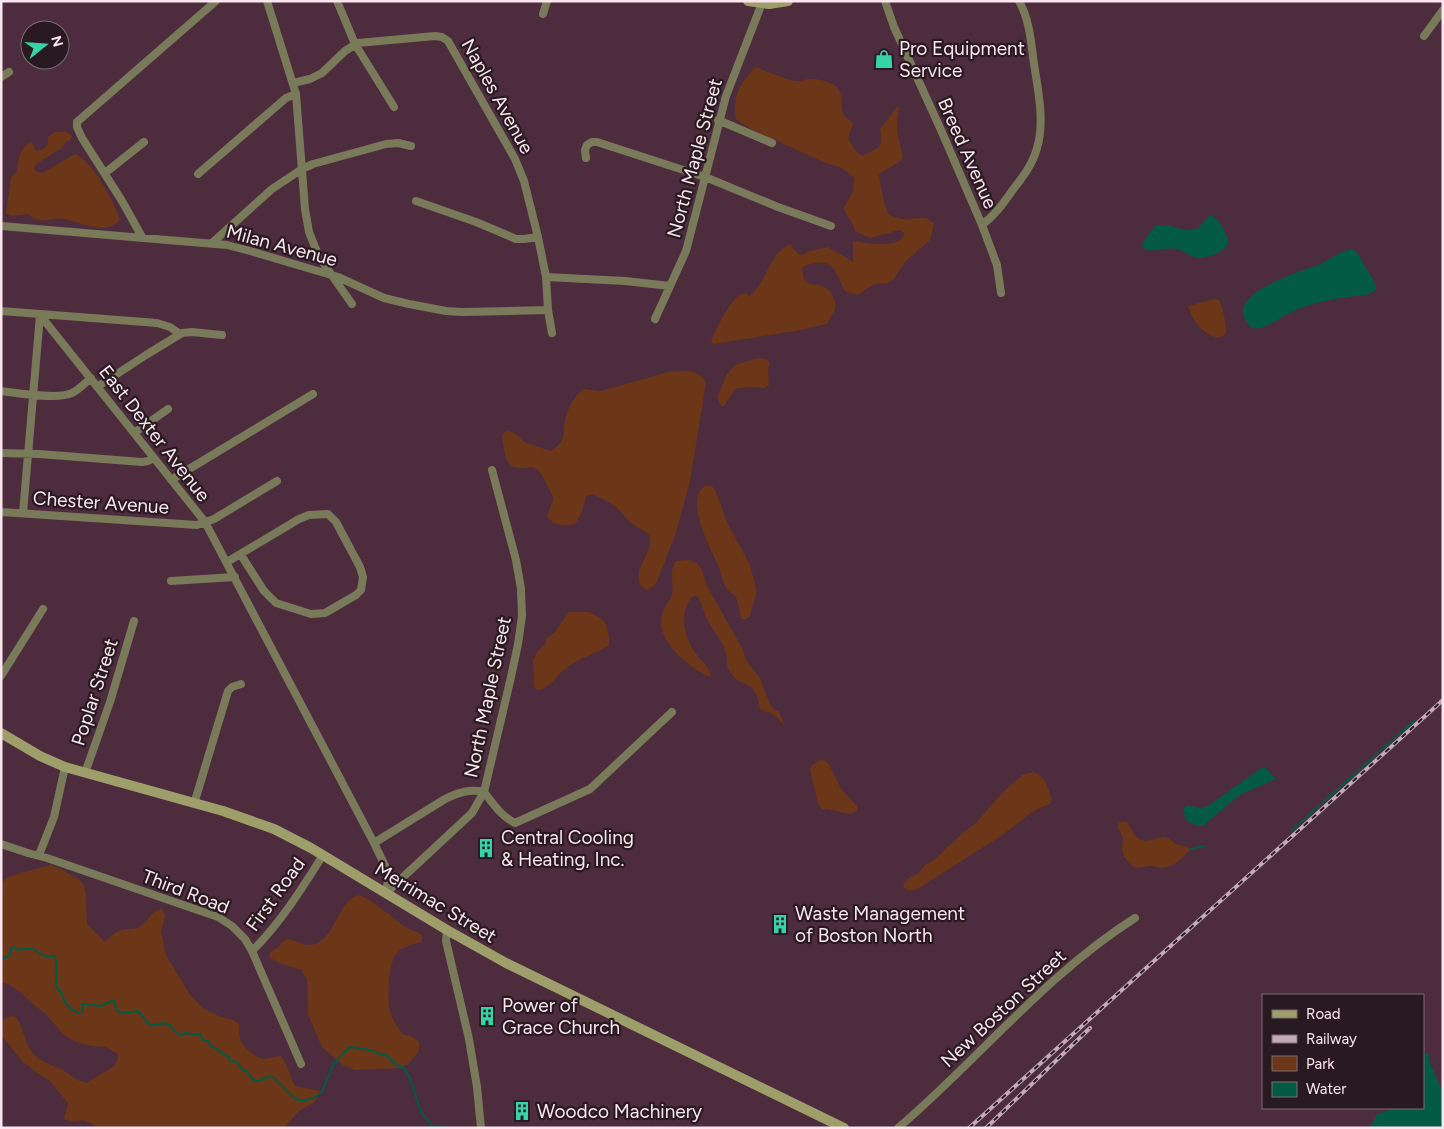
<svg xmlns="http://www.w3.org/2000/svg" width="1444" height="1129" font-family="Figtree,sans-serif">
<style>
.green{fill:#6b3718}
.water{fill:#035b45}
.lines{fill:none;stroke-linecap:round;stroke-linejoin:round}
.stream{stroke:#035b45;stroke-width:2}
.minor{stroke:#797a5a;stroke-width:8}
.secondary{stroke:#9e9e6b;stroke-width:10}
.rail-casing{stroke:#c4aab6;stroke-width:4}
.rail{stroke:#291a21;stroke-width:2;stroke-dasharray:5.5;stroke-linecap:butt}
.labels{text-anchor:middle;stroke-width:4.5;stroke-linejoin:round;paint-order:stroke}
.poi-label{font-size:19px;fill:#fbe5ef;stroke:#291a21;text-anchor:start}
.street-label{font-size:19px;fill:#fbe5ef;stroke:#291a21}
</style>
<rect width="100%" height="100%" fill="#4d2c3d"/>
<path class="green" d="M755,67C768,71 781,78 795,81C801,82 805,79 810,79C819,79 834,82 839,90C843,96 840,106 843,113C844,117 850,119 853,124L848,139L856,151L861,155C867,155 873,150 879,147C882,142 881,136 880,129L897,107L899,108L897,120V131L903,158C896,166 887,167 879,175L883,198L888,214C893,216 898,219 904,219C915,220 926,214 934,224L930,240L905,262L893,280L888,283L875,284L869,287L858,295L853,294L845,291C838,278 835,260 817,263C811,264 807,264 802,268L804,280C813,288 813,282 822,286C831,289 837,300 835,309C833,314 829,319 827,324L801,330L714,344L711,343C714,331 730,302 739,295C742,294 743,294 746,293L749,296C768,282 768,254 790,244L798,254L802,255L809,251L828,247C837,253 846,256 854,263L853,259V241C868,243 893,249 904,236V233L900,230L870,238L855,231C853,220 847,219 844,208L853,191L854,178C843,166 837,167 823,162C810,156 797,150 784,144C768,136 751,131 736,119C732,94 740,85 755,67Z
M54,132H67L72,136L70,140L66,142L60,149L36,164L34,169L37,172L42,173L75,154C92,160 115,203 120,220C105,236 82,223 65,219C50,216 43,227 28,214L12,216L6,214L11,177L17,171C17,159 21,148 31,141L36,151L44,149L48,144V137Z
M1214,299L1219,300C1224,309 1224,320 1227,330L1223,336L1218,338C1202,334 1193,321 1188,306Z
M758,358L766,359L770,363L768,370L769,385L764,388L748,387L735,389L724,406H721L717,397L727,374L735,365Z
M672,371C685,371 700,369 706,383L690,481L676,533L657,582L652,587L647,590C624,577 654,554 650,538C648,530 641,530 635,526C627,521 623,513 616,507C610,502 600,498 593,494L586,496L582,512L575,524C564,526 555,526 547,517C548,511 554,502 553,497C549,490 543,474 537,469C534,467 530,467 526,468C503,470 505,453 502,435L507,430L515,433L524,442L550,451C568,442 562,431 566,416C569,406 575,396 583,389L601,391Z
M707,485L712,486L715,490L728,524L750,565L756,588V594L750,616L746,619H741C739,612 739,602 735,596C733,593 728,592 726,588C722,581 721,571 717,563C710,547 682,496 707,485Z
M688,560L697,563L702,570L706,584L742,648L747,662L760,678L771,707L779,712L785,725L774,715L760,709C759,703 757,693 752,688C744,682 736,682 730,672C725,665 728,658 725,650C721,638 711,629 706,617C703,609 702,603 697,596H693C678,612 684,637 696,654C702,662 710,667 711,677C692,671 661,644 661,623C660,612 668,604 672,595C674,588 671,579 672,572C672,568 674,565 676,561Z
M569,612H589L602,619L606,625L609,638V646C594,653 578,659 565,669C556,676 549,690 537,690L534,686L533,660L537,652L545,644L547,638L555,632Z
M822,759L829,764L841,789L857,806V810L850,814L827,809L822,810L818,803L810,770L812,765Z
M1033,772C1046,776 1048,788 1052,800L1050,804L1035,810L1001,836L917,889L910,891L904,888L903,884L910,877L919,873L925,865L934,860L965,831L976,823L1002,793L1022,775Z
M1123,822H1127C1130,827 1134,835 1138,838C1146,845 1157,836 1165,837C1170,838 1171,841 1175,843C1180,846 1186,845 1190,849C1184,857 1174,867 1163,868C1159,868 1155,866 1151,866C1146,866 1140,868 1135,868L1124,857L1122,849L1123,838L1117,826L1119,823Z
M51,865L61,869L78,879L84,885L86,894L87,924L105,942C110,937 115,932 121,930C128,928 135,930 141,926C149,920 152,909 163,909L165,916L161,932L166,955L190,995L204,1009L219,1016L233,1020L239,1024C239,1030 239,1036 241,1041C244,1048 256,1058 264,1059C268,1059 275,1056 281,1056C288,1066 290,1076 295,1086L320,1091L314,1103L299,1111L284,1128H96C83,1114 78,1125 64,1119L68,1103L49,1080L37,1073L23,1062L2,1036L1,1023L4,1019L10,1016L16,1017C23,1027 24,1039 30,1049C38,1063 53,1064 66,1072C74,1077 75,1080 86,1083L113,1067L117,1061L118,1054L105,1047L90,1046L74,1041L63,1034L45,1013L34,1005L19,991L8,984L1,982V884L6,878L24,872Z
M360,895C376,903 389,915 404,926C409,930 416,931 422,935V942C413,944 404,946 397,953C388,962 387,999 390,1011C393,1020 397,1028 404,1035H410L419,1042V1051L408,1064L400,1068L355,1070L343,1065L322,1047L308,1015L307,979L301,970L279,963L269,957L270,952L279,947L283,941C286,940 288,939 291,940C300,941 305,949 317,943C336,935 339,898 360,895Z"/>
<path class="water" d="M1210,215C1218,218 1221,225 1225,232C1227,236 1229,242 1226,247C1223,252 1204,259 1198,258C1190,257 1184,250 1176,249C1165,247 1156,252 1145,250L1142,245L1145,239L1156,225H1167L1185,230H1192L1198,228Z
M1348,250H1354L1358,254L1376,285V290L1369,294C1343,298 1316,300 1292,312C1279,317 1266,331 1252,328C1215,295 1301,272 1320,264C1329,260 1338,253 1348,250Z
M1264,766L1276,779L1246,792L1237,797L1204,825L1197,826L1187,821L1184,814V808L1187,805L1200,808L1208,806Z
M1428,1052L1430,1063L1443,1092V1128H1369L1373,1123L1376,1115C1391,1107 1406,1108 1423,1108V1055Z"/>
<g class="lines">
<path class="stream" d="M1292,830L1415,720
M1190,849L1205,846
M1,960L4,958L9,956L11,949L14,947L18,950L23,949H33L44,956H54C59,965 56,977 56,987C64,994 61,994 65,1002C67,1006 74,1011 78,1013L83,1011L82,1007L83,1004H88L100,1006L114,1000L117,1011L124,1013L138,1011L149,1024L159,1025L163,1023L170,1025L174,1031L181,1035L186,1033L195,1035L200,1034L203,1040L208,1041L210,1046C220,1048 221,1055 229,1057L230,1061L237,1062L242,1070L247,1071L253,1080C263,1084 264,1075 273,1077L293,1097L299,1100H306L313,1098L322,1092L333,1065L348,1048L352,1047L375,1051L379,1054L386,1055L395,1064L404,1068L409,1076L421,1112L433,1127L441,1126L442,1128"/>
<path class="minor" d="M267,1L296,94L305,209L309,232L319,257L352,304
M337,1L355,44L394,107
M885,1L894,27L941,130L982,225L997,265L1001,293
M543,14L547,1
M1424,36L1443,10
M1,77L9,72
M293,83L310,79L322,73L345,51L358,43L435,36L442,37L448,41L515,159L524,181L538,237L546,277L548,310L552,333
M718,120L772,143
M586,158L585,150L587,145L592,142H597L705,177L778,207L831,226
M105,173L144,142
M198,174L286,98L296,94
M416,201L476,222L516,239H524L538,237
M982,225C996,214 1002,205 1012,191C1022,178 1033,164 1037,148C1045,122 1038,90 1034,64C1031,43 1030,21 1019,1
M1,226L227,245L250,251L338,277L384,298L409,304L446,311L462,312L548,310
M142,237L122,201L82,138L77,127V122L216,1
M212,243L272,189L302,169L313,164L386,144L398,143L411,146
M546,277L625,281L670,286
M1,311L157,323L170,327L180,334
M40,315L205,522L374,843L389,874L386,893
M655,319L686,251L726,96L762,3
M97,387L146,355L182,333L192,332L222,335
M1,391C17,393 58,400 72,393C79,390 85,383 91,378
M134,433L168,409
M1,453L39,454L142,462L148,461L154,458
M171,480L313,394
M1,512L197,525L214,519L277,481
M23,513L40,315
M227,562L299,519L309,515L328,514L336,522L360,567L363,577L361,590L356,595L325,613L311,614L276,603L264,591L241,555
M171,581L235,577
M1,676L43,609
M85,773L110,702L134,621
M194,804L228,691L232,687L241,684
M374,843L445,799C459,792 470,789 484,792C494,805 501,816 515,823L590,789L672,712
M1,844L28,853L47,858L218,917L232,926L245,939L252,951L301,1064
M39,855L54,817L65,767
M386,893L472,813L484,792L511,677L518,644L522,616L521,589L516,560L492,470
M447,930L446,941L469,1039L477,1087L481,1128
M252,951C279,925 303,887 323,855
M898,1128C978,1060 1045,975 1135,918"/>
<path class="secondary" d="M748,1L769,4L788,1
M1,733L40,756L65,767L223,811L274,829L311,848L447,930L506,963L844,1128"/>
<g class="rail-casing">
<path id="rail" d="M969,1128L1443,700
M986,1128L1090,1028"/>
</g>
<use href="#rail" class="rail"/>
</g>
<defs>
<g id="shop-bare" transform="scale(1.5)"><path d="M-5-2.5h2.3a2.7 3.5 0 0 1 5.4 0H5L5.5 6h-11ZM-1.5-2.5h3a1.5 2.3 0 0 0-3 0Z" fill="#35d4a7" stroke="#291a21" stroke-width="2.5" paint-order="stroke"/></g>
<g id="building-bare" transform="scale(1.5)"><path d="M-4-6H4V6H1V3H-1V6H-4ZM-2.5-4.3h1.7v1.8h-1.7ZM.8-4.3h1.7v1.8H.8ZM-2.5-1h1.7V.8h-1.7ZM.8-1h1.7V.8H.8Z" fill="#35d4a7" stroke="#291a21" stroke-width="2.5" paint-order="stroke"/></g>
</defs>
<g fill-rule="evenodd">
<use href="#shop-bare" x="884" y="59"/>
<use href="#building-bare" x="486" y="848"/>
<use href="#building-bare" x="780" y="924"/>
<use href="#building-bare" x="487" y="1016"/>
<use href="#building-bare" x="522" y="1111"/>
</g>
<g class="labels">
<g class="poi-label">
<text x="899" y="55">Pro Equipment<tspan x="899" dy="22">Service</tspan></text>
<text x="501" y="844">Central Cooling<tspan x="501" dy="22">&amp; Heating, Inc.</tspan></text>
<text x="795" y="920">Waste Management<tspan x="795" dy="22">of Boston North</tspan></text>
<text x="502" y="1012">Power of<tspan x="502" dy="22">Grace Church</tspan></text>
<text x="537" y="1118">Woodco Machinery</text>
</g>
<g class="street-label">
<text transform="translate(498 96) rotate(61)" y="7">Naples Avenue</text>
<text transform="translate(968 153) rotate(66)" y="7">Breed Avenue</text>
<text transform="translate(694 158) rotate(-75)" y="7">North Maple Street</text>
<text transform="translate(282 245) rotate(15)" y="7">Milan Avenue</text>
<text transform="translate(155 433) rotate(52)" y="7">East Dexter Avenue</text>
<text transform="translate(101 502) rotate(4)" y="7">Chester Avenue</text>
<text transform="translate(94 692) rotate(-72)" y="7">Poplar Street</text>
<text transform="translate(487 697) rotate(-78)" y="7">North Maple Street</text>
<text transform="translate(186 891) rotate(21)" y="7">Third Road</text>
<text transform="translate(275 894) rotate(-54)" y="7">First Road</text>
<text transform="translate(436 902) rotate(31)" y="7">Merrimac Street</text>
<text transform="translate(1003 1008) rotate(-43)" y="7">New Boston Street</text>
</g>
</g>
<rect width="1444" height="1129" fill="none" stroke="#fbe5ef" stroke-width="5"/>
<rect x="1262" y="994" width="162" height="115" fill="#291a21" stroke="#7d6b73"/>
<rect x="1272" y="1010" width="25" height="8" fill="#9e9e6b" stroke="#7d6b73"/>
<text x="1306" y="1019" font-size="15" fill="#fbe5ef">Road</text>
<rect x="1272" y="1035" width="25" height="8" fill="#c4aab6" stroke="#7d6b73"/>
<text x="1306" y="1044" font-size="15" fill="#fbe5ef">Railway</text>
<rect x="1272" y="1056" width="25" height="15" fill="#6b3718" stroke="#7d6b73"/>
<text x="1306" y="1069" font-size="15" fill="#fbe5ef">Park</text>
<rect x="1272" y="1082" width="25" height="15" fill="#035b45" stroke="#7d6b73"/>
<text x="1306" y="1094" font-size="15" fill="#fbe5ef">Water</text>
<g transform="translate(45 45) rotate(73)"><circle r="24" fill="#291a21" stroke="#7d6b73"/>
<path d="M0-4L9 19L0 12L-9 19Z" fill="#35d4a7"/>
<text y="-8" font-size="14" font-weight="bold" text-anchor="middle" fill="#fbe5ef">N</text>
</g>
</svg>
